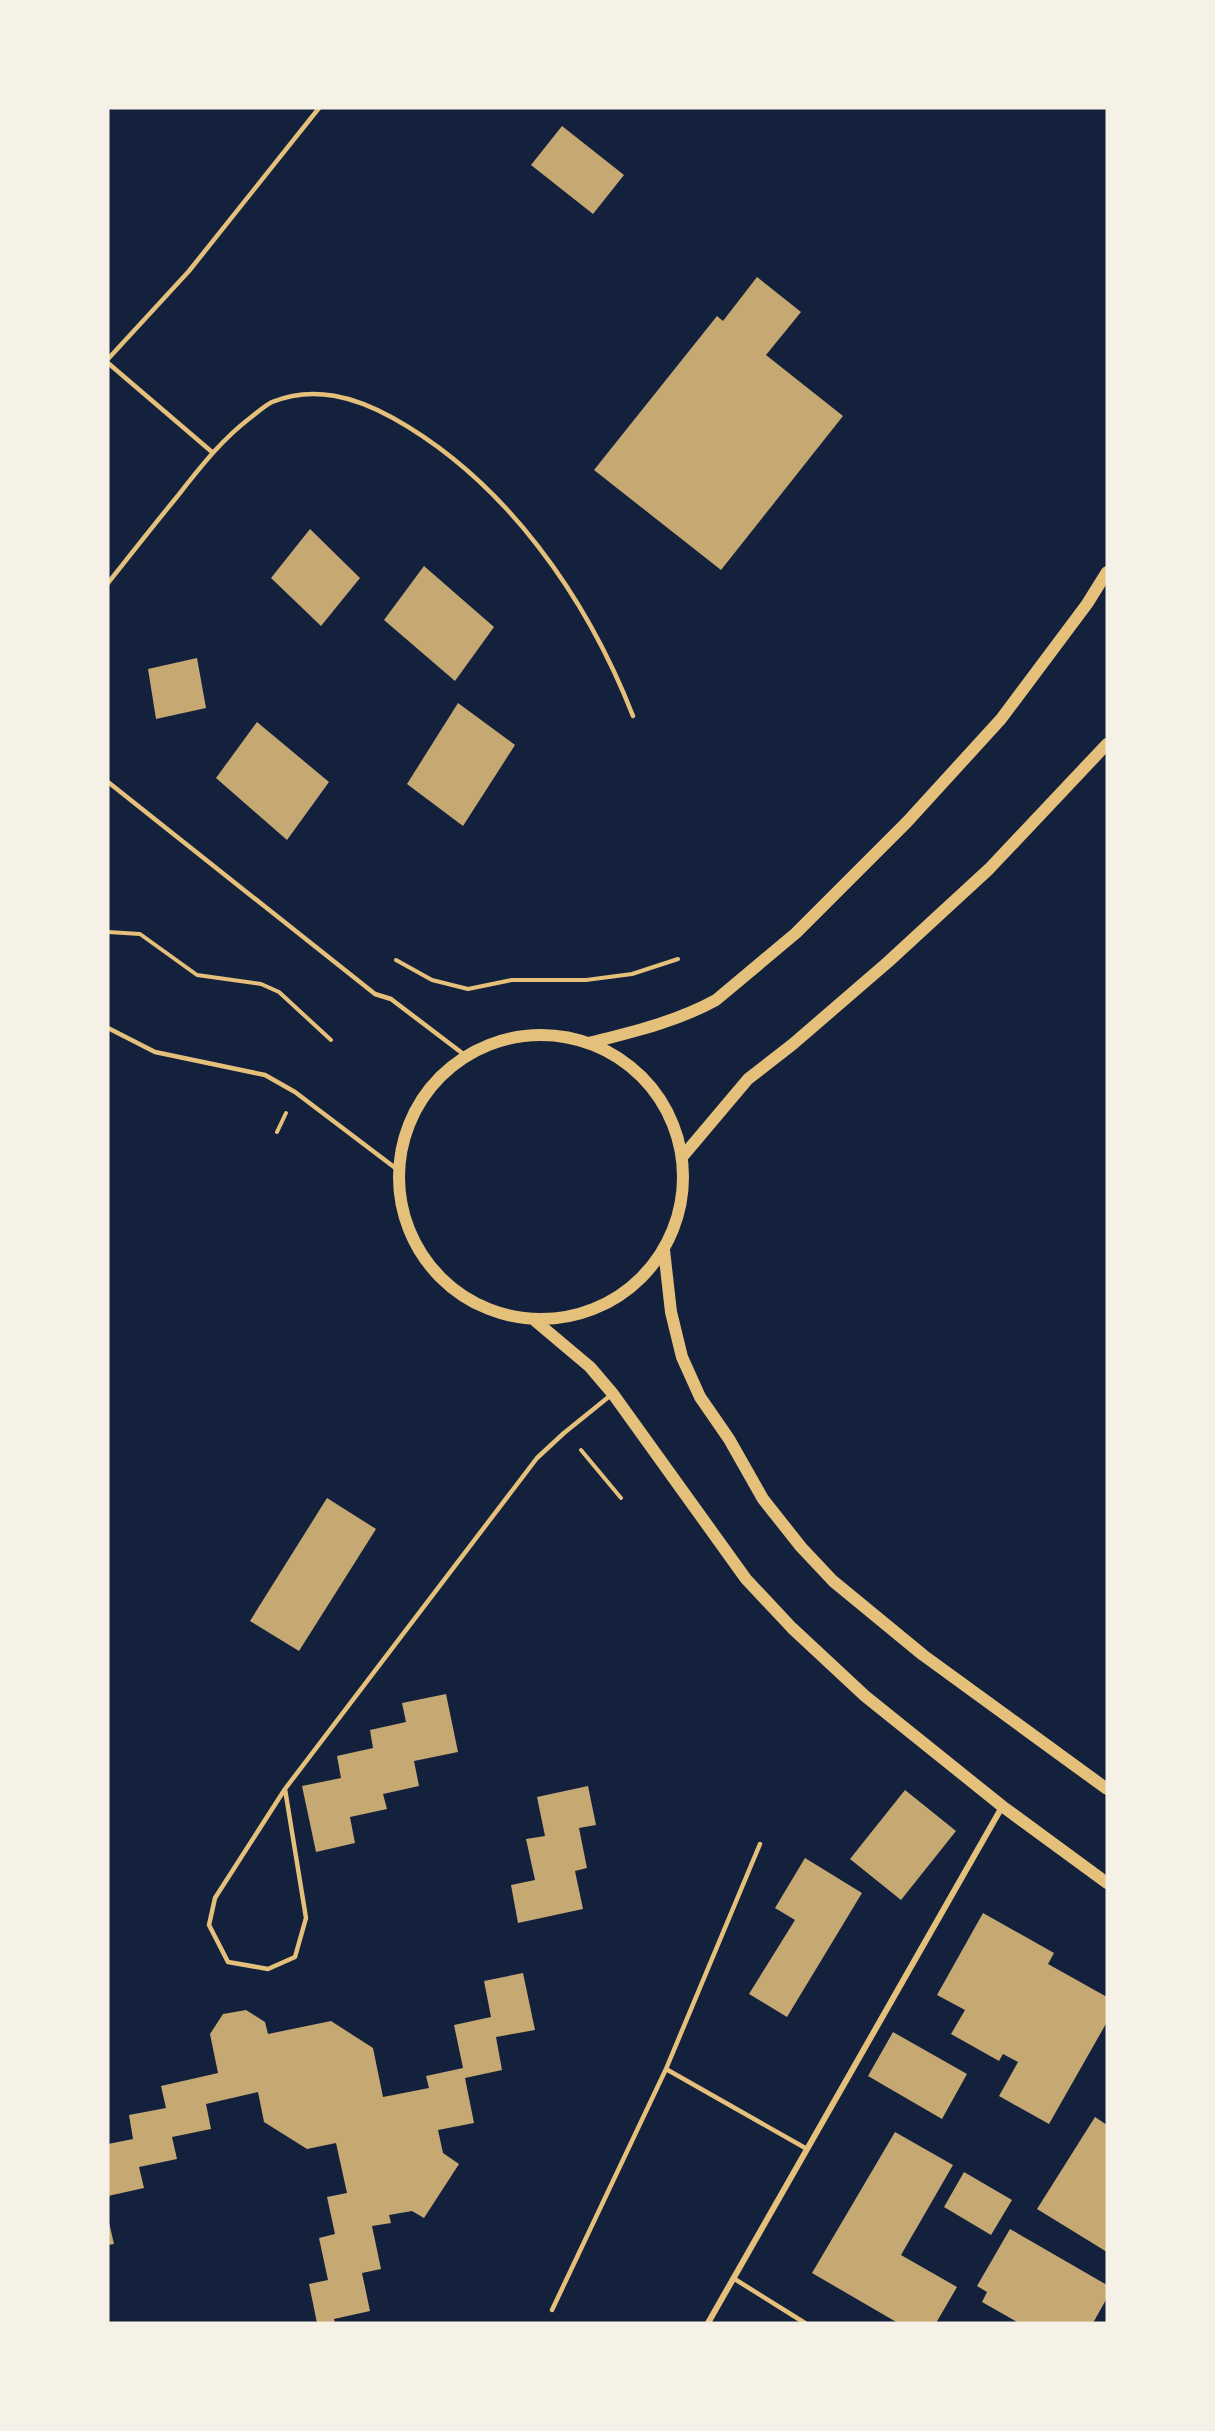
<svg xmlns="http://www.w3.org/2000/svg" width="1215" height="2431" font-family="'Nunito Sans',sans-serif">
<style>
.building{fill:#c6a872}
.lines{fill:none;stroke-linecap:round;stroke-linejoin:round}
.path{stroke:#e5c07b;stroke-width:4}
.service{stroke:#e5c07b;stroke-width:4.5}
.minor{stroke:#e5c07b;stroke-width:6}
.secondary{stroke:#e5c07b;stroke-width:12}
</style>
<rect width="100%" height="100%" fill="#14213d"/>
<path class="building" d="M562,126L624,175L593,214L531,165Z
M757,277L801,312L766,355L843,416L721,570L594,470L717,316L723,321Z
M310,529L360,578L321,626L271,578Z
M424,566L494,627L455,681L384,620Z
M197,658L206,708L156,719L148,669Z
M458,703L515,745L463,826L407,784Z
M257,722L329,782L287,840L216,778Z
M327,1498L376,1529L299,1651L250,1621Z
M446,1694L458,1752L414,1761L419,1786L383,1794L387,1809L350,1817L355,1843L316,1852L302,1786L341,1778L337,1756L373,1748L370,1730L406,1722L402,1703Z
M588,1786L596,1825L579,1828L587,1868L575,1871L583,1909L518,1923L511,1885L535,1880L526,1839L545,1836L537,1797Z
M905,1790L956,1831L901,1900L850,1859Z
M805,1858L862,1893L787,2017L749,1994L795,1920L775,1908Z
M983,1913L1054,1953L1048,1964L1107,1997V2022L1049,2124L999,2096L1018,2062L1003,2054L999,2061L951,2034L965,2010L937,1995Z
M523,1973L535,2030L496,2037L502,2070L465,2078L474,2123L438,2130L443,2153L459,2164L424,2218L412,2211L389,2215L391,2223L372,2226L381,2269L362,2273L370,2311L334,2319L335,2323H317L309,2284L328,2280L319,2238L335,2234L327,2197L347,2193L336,2143L307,2149L264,2122L258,2092L206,2104L211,2129L172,2137L177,2159L139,2167L144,2188L108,2196V2144L133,2139L129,2115L166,2108L161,2086L218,2073L210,2034L223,2014L246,2010L265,2022L268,2034L331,2021L373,2048L383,2097L429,2088L426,2076L463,2068L454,2025L491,2017L484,1981Z
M893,2032L967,2074L942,2119L868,2076Z
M1095,2117L1107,2125V2252L1037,2209Z
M895,2132L953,2165L901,2255L957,2287L936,2323H898L812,2273Z
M964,2172L1012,2200L991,2235L944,2207Z
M108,2218L114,2244L108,2245Z
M1010,2229L1107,2285V2298L1093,2323H1019L982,2302L987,2292L977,2286Z"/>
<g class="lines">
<path class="path" d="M108,932L140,934L197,975L261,984L279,992L331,1040
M396,960L432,980L468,989L512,980H586L632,974L678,959
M277,1132L286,1113
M581,1450L621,1498"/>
<path class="service" d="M108,359L189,271L319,108
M108,363L212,452
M108,583C131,554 153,526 176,498C199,469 220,441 250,418C257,413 264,406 272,402C314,385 355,397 393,418C506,481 587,598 633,716
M108,782L375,994L391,999L466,1056
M108,1028L155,1052L265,1075L295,1092L398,1170
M285,1789L306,1918L295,1957L268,1969L228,1962L209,1925L215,1898L285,1789L537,1458L564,1433L611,1395
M666,2069L807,2149
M733,2278L805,2323
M552,2310L666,2069L760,1844"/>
<path class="minor" d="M708,2323L1002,1807"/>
<path class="secondary" d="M399 1177a142 142 0 1 1 284 0a142 142 0 1 1-284 0Z
M589,1043C632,1032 676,1022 716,1000L796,933L907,822L1001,719L1087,604L1107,572
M683,1156L748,1079L793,1044L888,962L989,869L1107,744
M664,1250L671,1312L682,1357L700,1397L729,1439L763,1499L801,1547L833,1581L923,1655L1107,1789
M533,1319L590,1367L613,1394L746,1579L792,1628L865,1696L1002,1806L1107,1883"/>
</g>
<rect width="1215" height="2431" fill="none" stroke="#f6f1e7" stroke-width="219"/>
</svg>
